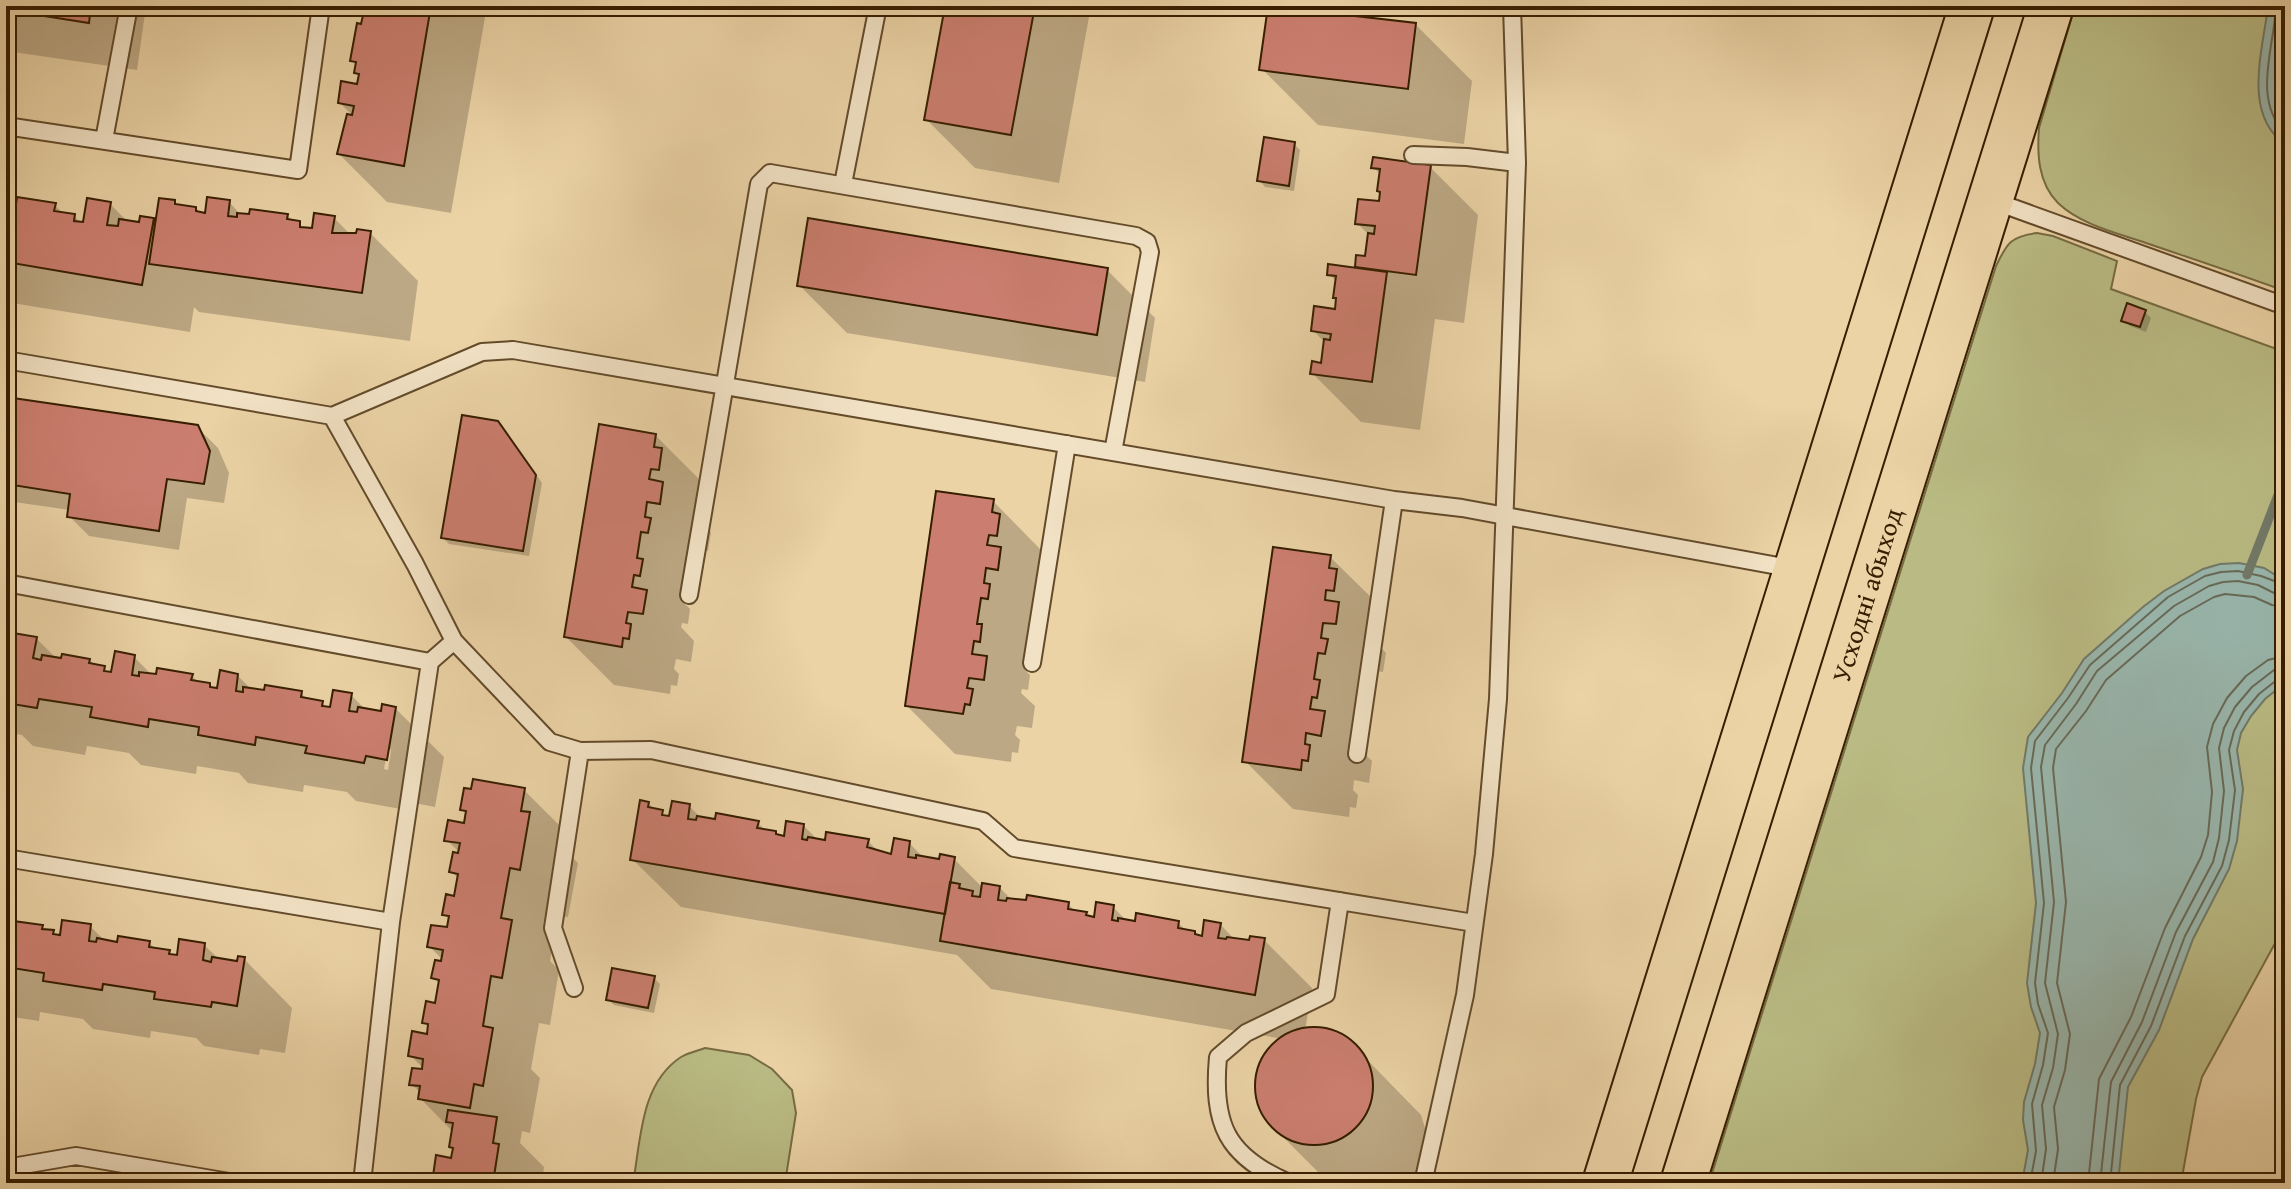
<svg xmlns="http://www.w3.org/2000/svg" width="2291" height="1189" font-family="'Gentium Book Plus',serif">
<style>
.green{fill:#babb84;stroke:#786c42;stroke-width:2}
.water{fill:#99b7ae;stroke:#717a68;stroke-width:2}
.shadow{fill:#0003;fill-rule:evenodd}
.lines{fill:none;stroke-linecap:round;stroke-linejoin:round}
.shore{stroke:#686a57;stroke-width:2}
.stream{stroke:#717a68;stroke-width:9}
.building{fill:#cb7e6f;stroke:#361e00;stroke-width:2}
.lane-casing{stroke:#634b2a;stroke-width:20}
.primary-casing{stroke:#361e00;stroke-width:48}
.lane{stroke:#f2e2c5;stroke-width:16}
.primary{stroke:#ebd3a6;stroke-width:44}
.labels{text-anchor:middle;stroke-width:8;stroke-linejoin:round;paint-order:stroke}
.street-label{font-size:26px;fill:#361e00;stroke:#f2e2c5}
</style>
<rect width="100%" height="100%" fill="#ebd3a6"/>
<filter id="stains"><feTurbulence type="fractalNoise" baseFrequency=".0025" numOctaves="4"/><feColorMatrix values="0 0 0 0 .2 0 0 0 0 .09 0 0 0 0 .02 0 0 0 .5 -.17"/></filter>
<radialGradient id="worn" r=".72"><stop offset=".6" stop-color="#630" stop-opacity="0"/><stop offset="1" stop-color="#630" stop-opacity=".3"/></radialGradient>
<path class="green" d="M2075,6H2285V291C2241,275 2196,260 2152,245C2121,234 2082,226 2058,203C2038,183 2037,154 2039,128Z
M2037,233L2053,236L2117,261L2111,289L2282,351L2285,342V925L2202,1077L2196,1099L2181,1183H1709L1996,266C2007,243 2011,236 2037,233Z
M705,1048L749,1055L772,1069L792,1090L796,1113L785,1183H633C641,1140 640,1084 681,1057C688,1053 697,1051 705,1048Z"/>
<path class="water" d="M2268,6H2285V144C2242,114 2263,50 2268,6Z
M2239,563L2264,568L2285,581V683L2265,699L2251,716L2241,733L2237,750L2243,789L2237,841L2229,869L2193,939L2159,1030L2128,1087L2118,1183H2022L2028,1150L2023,1120L2024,1102L2035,1064L2040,1033L2031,1007L2027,983L2036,903L2023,768L2028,737L2062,693L2084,659L2143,607L2164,591L2203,569L2220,564Z"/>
<path class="shadow" d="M6,6H146L137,70L6,51Z
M367,6H487L451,213L387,202L339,154L355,118L340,103L359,86L360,77L356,73L358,66L352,61L363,26L371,14L372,10Z
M947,6H1091L1059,183L975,168L926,119Z
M1270,6L1415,24L1472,81L1464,144L1318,125L1262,69Z
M1294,144L1300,150L1294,191L1265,187L1259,180Z
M1373,167H1430L1478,215L1464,323L1435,319L1420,430L1361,422L1312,373L1322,365L1325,343L1313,330L1336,311L1337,282L1329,274L1356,270L1358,257L1367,258L1370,236L1357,223L1381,204V175Z
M174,202L179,206L196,209L201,214L207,215L229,202L242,216H287L306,230H313L334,218L351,235L370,233L418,281L410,341L199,312L194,307L190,332L6,302V205H55L64,215L74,216L82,224L110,204L128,222L141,224L153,220L157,224Z
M1107,270L1155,318L1145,382L847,333L799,285Z
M2145,312L2151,318L2146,332L2130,326L2124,320Z
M6,407L197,427L218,448L229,473L224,503L187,498L179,550L89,536L69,516L70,510L14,502L6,494Z
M504,430L542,483L529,556L449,544L443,538Z
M655,435L704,484L698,520L711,532L708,551L695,549L685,604L690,609L688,624L682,623L681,627L694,641L691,662L676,659L674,669L679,674L677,686L671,685L670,694L614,685L566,637Z
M993,501L1041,550L1040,557L1047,564L1044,583L1037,582L1025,670L1030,675L1028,690L1022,689L1021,693L1035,706L1032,728L1017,726L1015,735L1020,740L1018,753L1012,752L1011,762L955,754L907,706Z
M1330,557L1379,605L1377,612L1385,619L1382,638L1374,637V640L1386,653L1383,672L1371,670L1369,683L1375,689L1373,701L1366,700L1359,748L1372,761L1369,783L1354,780L1353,790L1358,795L1356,808L1350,807L1349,817L1293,809L1245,761Z
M36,638L57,659L89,660L110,674L134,657L153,676H192L199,683L209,685L214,690L237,675L253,691L301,693L308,700L322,703L328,708L351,695L366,710L382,713L396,709L444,757L435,807L414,803L412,811L356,801L347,792L304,785L303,792L248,783L239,773L197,766L196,774L141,765L129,753L87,746L85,755L33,746L22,735L10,733L6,729V655ZM388,746L391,750L388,770L384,769Z
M524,790L572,838L569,854L578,863L568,917L558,916L550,961L559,970L550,1025L539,1023L531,1069L540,1078L530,1133L522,1131L520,1143L544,1167L542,1183H443L435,1175L453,1160L455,1150L451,1146L453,1132L420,1098L421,1093L411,1084L427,1072L410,1055L428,1036L430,1028L424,1022L437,1005L441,985L434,978L443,964V960L429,946L449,930L450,920L444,914L456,898L459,879L451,871L463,856L447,840L466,825L468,815L462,809Z
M648,804L668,818L689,806L702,819L758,823L767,832L785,838L803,825L819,841H868L880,853L893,856L909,843L925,859L941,861L954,859L983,888L999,887L1012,900L1068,904L1077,913L1095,919L1113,907L1128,922L1178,923L1188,932L1203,938L1220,924L1235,940L1251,943L1264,940L1312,988L1305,1031L1318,1029L1345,1037L1421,1115L1429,1141L1424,1168L1412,1183H1329L1272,1126L1258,1102L1257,1074L1269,1049L1283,1039L991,989L957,955L681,907L632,859Z
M6,925L42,927L58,937L90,926L106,942L149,943L157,950L169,952L173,956L204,945L220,960L239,963L244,959L292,1008L285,1053L260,1049L259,1055L204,1046L196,1038L151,1031L150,1038L93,1029L83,1019L40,1012L39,1021L6,1016Z
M654,978L660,984L654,1013L614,1005L608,999Z"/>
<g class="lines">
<path class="shore" d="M2276,6C2274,50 2252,97 2285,134
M2285,17C2281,48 2267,92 2285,119
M2030,1183L2036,1151L2032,1104L2043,1065L2048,1033L2038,1004L2035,983L2044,903L2031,768L2035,741L2068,698L2090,665L2168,597L2205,576L2221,572L2238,571L2261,576L2285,585
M2041,1183L2046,1149L2042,1105L2053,1068L2058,1034L2045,983L2054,902L2041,767L2045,745L2076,704L2097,671L2174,606L2209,586L2223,582L2238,581L2258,585L2276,594L2285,595
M2053,1183L2058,1149L2054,1107L2065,1070L2070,1034L2057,983L2066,902L2053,768L2056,749L2086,711L2106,680L2180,616L2214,597L2225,594L2254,597L2272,605L2285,607
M2088,1183L2099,1079L2131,1017L2165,928L2201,857L2208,835L2212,792L2207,747L2213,724L2227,698L2246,676L2268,660L2285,656
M2100,1183L2111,1082L2142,1022L2176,932L2213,862L2219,838L2224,791L2219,748L2224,728L2235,707L2252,687L2274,670L2285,668
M2110,1183L2120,1085L2151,1026L2185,936L2222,866L2229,840L2235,790L2229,750L2234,731L2244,712L2259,694L2278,679L2285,678"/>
<path class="stream" d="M2247,575L2285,477"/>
</g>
<path class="building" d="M6,6H91L89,23L6,10Z
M370,6H431L404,166L337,154L347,114L352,115L354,106L338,103L341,81L357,84L359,74L354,73L356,62L350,61L357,23L361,24L364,11L369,12Z
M945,6H1035L1011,135L924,120Z
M1268,6L1416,23L1408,89L1259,70Z
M1264,137L1295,142L1289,186L1257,181Z
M1373,157L1431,165L1416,275L1355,267L1356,255L1365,256L1368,233L1374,234L1375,226L1355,224L1358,199L1379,201L1380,192L1377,191L1380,169L1371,168Z
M17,197L56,203L54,211L75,214L74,221L83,222L87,198L111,202L107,225L118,226L119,219L139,222L140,216L154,218L142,285L6,262V203L16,204Z
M207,197L230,200L228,216L237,217V213L249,214L250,209L288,214L287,219L300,221V227L312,228L314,213L335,216L332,233H356L357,229L371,231L362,293L149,264L159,198L175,200V204L196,207V211L205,213Z
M808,218L1108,268L1097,335L797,286Z
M1328,264L1387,272L1372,382L1310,374L1312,361L1321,363L1324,339L1330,340L1331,334L1311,331L1314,306L1335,309L1336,298H1333L1336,276L1327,275Z
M2127,303L2146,310L2140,327L2121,321Z
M6,397L198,425L210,451L204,484L167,479L159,531L67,517L70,494L6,484Z
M462,415L498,421L536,475L523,551L441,538Z
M599,424L656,434L654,447L662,448L659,470L651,469L649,479L663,482L660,504L647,502L645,517L651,518L648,533L641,532L637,558L643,559L640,576L634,575L632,587L647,590L643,614L628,612L626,623L631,624L629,639L623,638L622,647L564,637Z
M936,491L994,499L992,512L1000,514L997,536L989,535L987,545L1001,547L998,570L986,568L984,583L990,584L988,599L981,598L977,624H982L980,642L974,641L972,654L987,656L984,680L969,678L967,688L973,689L970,705L965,704L963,714L905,706Z
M1273,547L1331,555L1329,568L1337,569L1334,591L1326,590L1325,600L1339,602L1336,624L1323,623L1321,638L1328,639L1325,654L1318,653L1314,679L1320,680L1317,698L1312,697L1310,709L1325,711L1321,736L1306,733L1305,744L1310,745L1308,761L1302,760L1301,770L1242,762Z
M13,633L37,637L33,658L41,660L42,655L61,658L62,654L90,659L89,663L105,666L104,671L111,672L115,651L135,655L132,675L139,676V672L156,674L157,668L193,674L191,680L210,683V687L217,688L220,670L238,674L236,691L243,692V687L264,690L265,685L302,691L301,697L323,701L322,706L330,707L333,690L352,693L349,711L357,712L358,707L381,711L382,704L396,707L387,760L366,756L364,763L305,753L307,746L256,737L255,745L198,735L199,727L149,719L148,727L90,717L92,707L39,699L37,708L6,703V654H9Z
M473,779L525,788L521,811L530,812L520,870L510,868L501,918L512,920L502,978L491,976L483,1026L493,1028L483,1086L474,1084L470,1108L418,1099L420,1086L409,1085L412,1068L422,1069L423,1059L408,1056L412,1031L427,1034L428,1024L422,1023L426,1001L435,1003L439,980L431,978L435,960L441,961L443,950L427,947L431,925L447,927L449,916L442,915L446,894L454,896L458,874L449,872L453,852L458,853L460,843L444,841L448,820L464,823L466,811L460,810L464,788L471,789Z
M640,800L649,802L648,807L663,810L662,815L669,816L672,801L690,804L688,819L696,820L697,816L715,819L716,813L759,821L757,828L776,831V834L784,836L786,821L804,824L802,839L807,840L808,837L825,840L826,832L869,839L867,847L891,854L894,838L910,841L908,857L916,858V855L939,859L940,854L955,857L945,914L630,860Z
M950,882L960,884L959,888L973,891L972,896L980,897L982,883L1000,886L998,900L1006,901L1007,898L1026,900L1027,895L1069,902L1068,909L1087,912L1086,915L1094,917L1096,902L1114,905L1112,920L1118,921V918L1135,921L1136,913L1179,921L1178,928L1195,931V934L1202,936L1204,920L1221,923L1218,938L1226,939L1227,937L1249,940L1250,936L1265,938L1255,995L940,941Z
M62,920L91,924L89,941L96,942L97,938L117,942L118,936L150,941L149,947L170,950L169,954L177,955L179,939L205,943L203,960L211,962L212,957L237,961L238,956L245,957L237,1006L212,1002L211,1007L154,999L155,992L103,984L102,990L43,981L44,973L6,967V923L13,924V921L43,925L42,929L54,930L53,934L60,935Z
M612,968L655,976L648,1008L606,1000Z
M1255 1086a59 59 0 1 1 118 0a59 59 0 1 1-118 0Z
M448,1110L497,1117L493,1143L499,1144L493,1183H447L448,1178L433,1176L436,1155L451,1158L453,1148L449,1147L453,1123L446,1122Z"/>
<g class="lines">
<g class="lane-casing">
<path id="lane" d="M6,126L298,170L321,6
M104,140L129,6
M1413,155L1467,157L1517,163
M843,184L878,6
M1991,200L2285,306
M6,360L332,416L482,352L513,350L1394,500L1462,508L1794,569
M332,416L415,564L454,641L430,662L391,922L362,1183
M6,583L430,662
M689,595L759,184L770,173L1136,236L1147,242L1150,252L1113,452
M454,641L550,742L580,751L651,750L983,821L1014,848L1474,923
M1032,663L1067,444
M1357,754L1394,500
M6,858L391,922
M574,988L553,928L580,751
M6,1168L76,1156L235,1183
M1289,1183C1226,1156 1212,1124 1218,1057L1246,1033L1326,994L1340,901
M1423,1183L1465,995L1484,854L1498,699L1517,163L1512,6"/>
</g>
<g class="primary-casing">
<g id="primary">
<path d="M1605,1183L1972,6"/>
<path id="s1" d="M1683,1183L2051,6"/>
</g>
</g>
<use href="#lane" class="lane"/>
<use href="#primary" class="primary"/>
</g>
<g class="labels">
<g class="street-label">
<text dy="9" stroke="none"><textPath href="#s1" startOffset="616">Усходні абыход</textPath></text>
</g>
</g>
<rect width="2291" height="1189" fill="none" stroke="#ebd3a6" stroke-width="32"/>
<rect x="8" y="8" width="2275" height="1173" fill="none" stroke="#361e00" stroke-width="4"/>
<rect x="16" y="16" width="2259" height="1157" fill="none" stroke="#361e00" stroke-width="2"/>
<rect width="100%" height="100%" filter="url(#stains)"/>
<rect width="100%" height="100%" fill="url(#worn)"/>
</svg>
